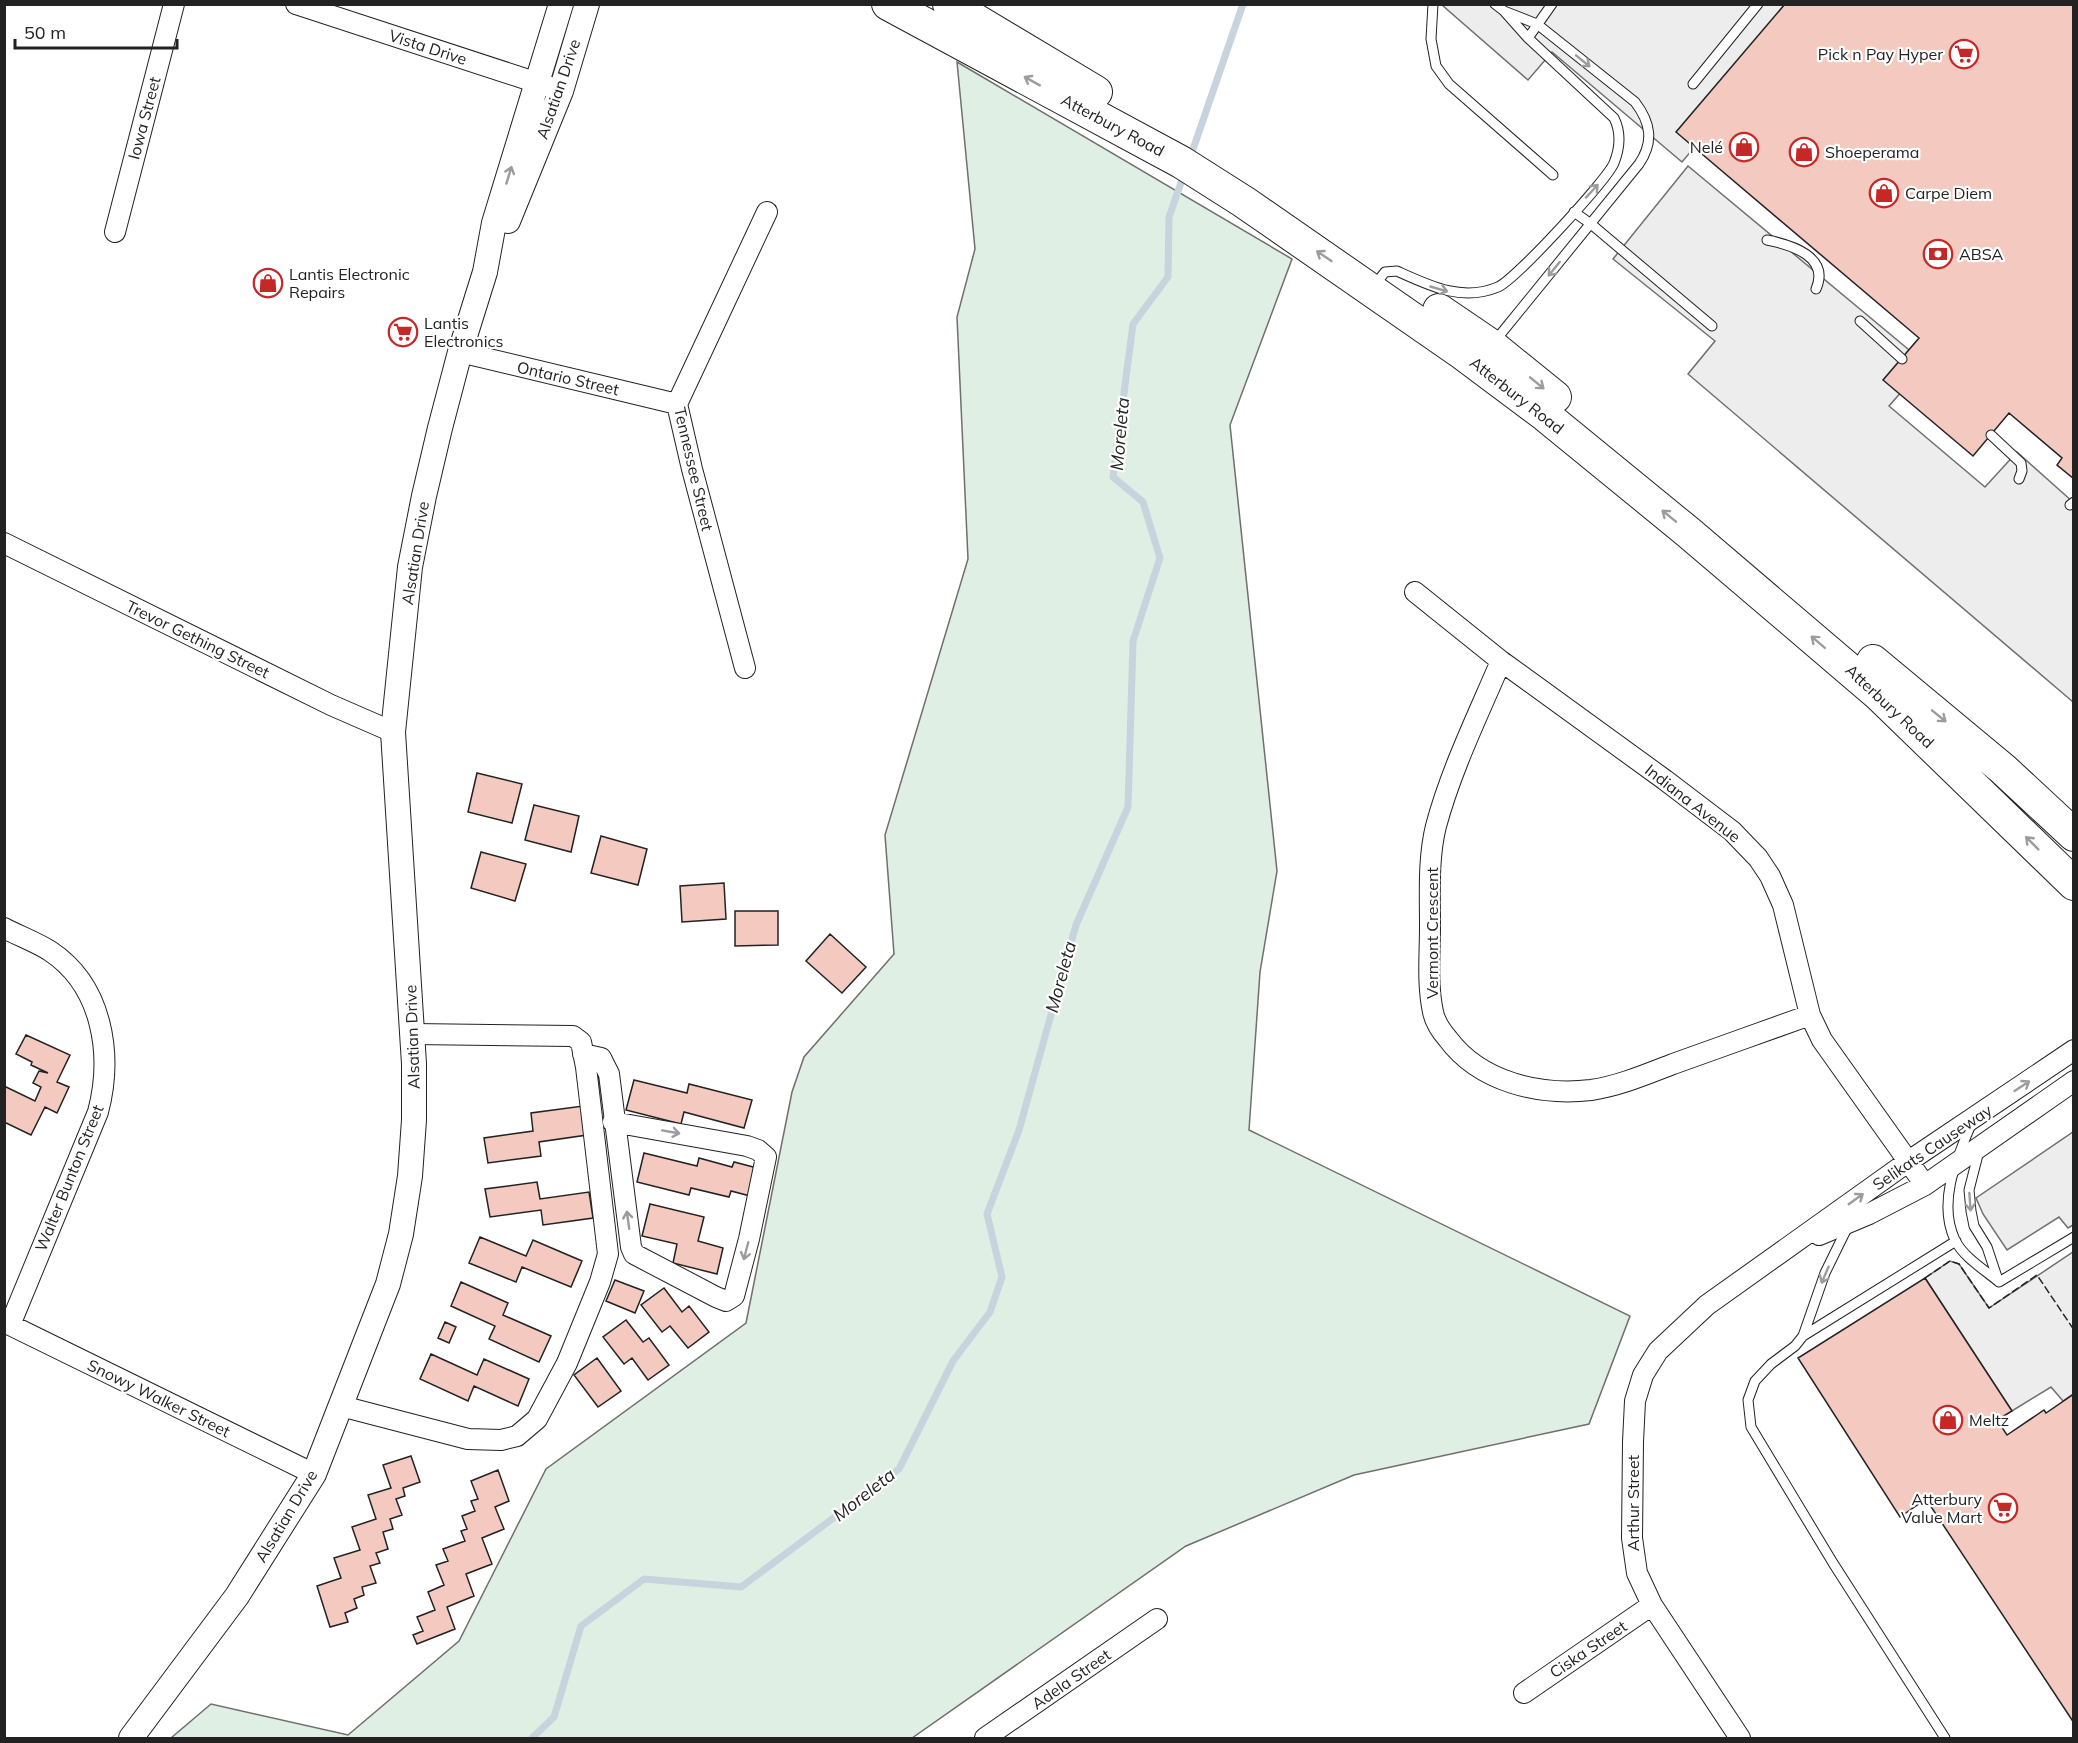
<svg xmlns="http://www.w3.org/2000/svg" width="2078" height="1743" font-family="Mulish,sans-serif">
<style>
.park{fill:#e0efe3;stroke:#6f6f6f;stroke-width:1.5}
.parking{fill:#ededed;stroke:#6f6f6f;stroke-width:1.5}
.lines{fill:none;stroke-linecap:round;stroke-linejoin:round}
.stream{stroke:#c7d3dd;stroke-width:7}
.building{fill:#f3c9c0;stroke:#222;stroke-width:1.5}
.service-casing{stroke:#222;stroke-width:11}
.minor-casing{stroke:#222;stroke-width:22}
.tertiary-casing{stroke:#222;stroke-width:26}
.primary-casing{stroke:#222;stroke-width:34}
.service{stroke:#fff;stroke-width:9}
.minor{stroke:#fff;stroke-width:20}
.tertiary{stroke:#fff;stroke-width:24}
.primary{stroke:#fff;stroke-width:32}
.fence{stroke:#222;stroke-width:1.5;stroke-dasharray:8 3;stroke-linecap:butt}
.oneway{stroke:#9c9c9c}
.labels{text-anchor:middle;stroke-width:4.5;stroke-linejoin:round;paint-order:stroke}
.street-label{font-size:16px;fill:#222;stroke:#fff}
.poi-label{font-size:16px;fill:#222;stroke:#fff;text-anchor:start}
.water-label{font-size:18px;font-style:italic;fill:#222;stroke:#fff}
</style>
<rect width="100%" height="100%" fill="#fff"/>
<path class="park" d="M957,62L1292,259L1230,425L1277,871L1260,972L1249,1130L1630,1316L1589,1424L1354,1475L1186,1546L912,1738H171L211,1704L348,1735L459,1641L546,1469L746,1323L792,1092L804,1057L894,954L885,835L968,559L957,317L975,249Z"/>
<path class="parking" d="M1812,4L1814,6L1682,162L1552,52L1528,80L1442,5Z
M1688,166L1926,364L1889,406L1985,487L2017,452L2073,502V702L1688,374L1715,341L1613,259Z
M2073,1132V1225L2068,1228L2059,1217L2007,1250L1983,1214L1976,1198Z
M2073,1252V1394L2063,1401L2051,1387L2012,1411L1925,1278L1950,1261L1959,1264L1989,1308Z"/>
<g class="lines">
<path class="stream" d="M1190,158L1243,4
M532,1738L554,1717L581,1626L644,1579L741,1587L899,1469L953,1361L990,1312L1002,1277L987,1214L1019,1130L1076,925L1128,807L1133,641L1160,558L1143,502L1113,477L1133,324L1168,277L1169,217L1184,174"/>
</g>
<path class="building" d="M1785,4H2074V479L2057,465L2062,458L2009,413L1973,456L1883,380L1919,338L1676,132Z
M477,773L522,784L512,823L468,812Z
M534,805L579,816L571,852L525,840Z
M601,836L647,849L638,885L591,873Z
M481,852L526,864L515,901L471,888Z
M724,883L726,919L682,922L680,886Z
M735,911H778V945L735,946Z
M830,934L866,967L842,993L806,961Z
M26,1035L70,1055L57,1082L69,1087L57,1113L45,1107L31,1135L4,1122V1086L35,1101L41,1087L33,1083L39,1071L48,1073L31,1065L32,1062L16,1054Z
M634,1080L687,1093L689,1084L752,1100L744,1128L684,1112L681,1124L626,1110Z
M583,1106L587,1135L539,1142L541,1156L488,1163L484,1138L533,1131L531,1113Z
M644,1153L697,1166L699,1158L732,1167L734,1162L761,1169L754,1197L731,1191L729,1197L691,1188L689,1195L637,1182Z
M537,1182L540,1199L589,1192L593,1218L543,1225L541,1210L490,1217L485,1189Z
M650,1204L704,1217L698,1241L723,1248L717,1274L673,1263L677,1244L642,1236Z
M480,1237L526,1256L533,1240L582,1261L571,1287L522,1267L516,1282L469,1263Z
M1925,1278L2012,1411L1997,1420L2007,1435L2044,1410L2046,1413L2074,1394V1723L1926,1499L1900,1517L1798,1358Z
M615,1280L644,1291L635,1313L606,1301Z
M461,1282L508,1303L503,1315L551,1336L539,1362L489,1339L495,1326L451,1306Z
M664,1288L682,1312L689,1306L709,1332L688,1348L670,1326L662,1332L641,1305Z
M626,1320L643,1342L649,1338L669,1365L648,1380L632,1358L624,1364L603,1337Z
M445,1322L456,1327L449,1343L438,1338Z
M431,1354L477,1375L484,1359L529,1379L518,1406L474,1386L468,1401L420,1379Z
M597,1358L621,1391L598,1407L574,1375Z
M411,1456L420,1482L403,1488L405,1496L396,1499L402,1515L390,1519L393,1529L383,1532L388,1549L376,1553L380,1563L370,1566L376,1583L362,1587L364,1595L354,1599L357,1608L345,1613L348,1622L330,1627L317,1586L341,1578L334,1558L360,1550L352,1527L376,1519L368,1495L391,1488L383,1465Z
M498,1470L509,1501L495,1507L504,1529L482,1538L492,1564L466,1574L474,1596L447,1607L455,1629L417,1644L413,1635L423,1631L417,1617L435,1610L428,1592L444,1585L436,1565L448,1561L443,1549L465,1541L461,1531L467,1529L462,1516L475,1511L471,1501L478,1499L471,1481Z"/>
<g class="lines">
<g class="service-casing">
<path id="service" d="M1433,4L1431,39L1436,66L1449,84L1553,175
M1495,4L1504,11L1537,24L1635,102C1651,123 1654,142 1639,164L1495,341
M1528,38L1552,4
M1693,84L1758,4
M1574,212L1591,224L1712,326
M1767,240C1792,245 1830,257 1816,289
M1374,286L1385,272L1397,271C1430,286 1462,302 1498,287C1515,280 1607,180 1614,163C1620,148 1621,132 1614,118L1528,38L1504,11
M1860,321L1902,359
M1991,435L2021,463L2022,471L2019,479
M2070,505L2074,502
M1972,1122C1957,1158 1937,1202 1955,1240C1964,1258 1985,1270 1999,1282
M1979,1151L1969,1190L1971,1211L1974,1226L1987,1247L1998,1280
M1999,1282L2074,1237
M1803,1336L1825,1273L1849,1224
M1945,1738L1833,1563L1751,1427L1748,1400L1755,1381L1771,1364L1795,1346L1803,1336L1956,1241"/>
</g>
<g class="minor-casing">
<path id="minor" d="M296,4L550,87
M115,232L174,4
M460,352L677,404
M4,543L331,705L393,732
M1415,592L1501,661L1665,780L1732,831L1758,858L1770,876L1783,905L1810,1015L1822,1040L1925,1185
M1501,661C1478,715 1451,770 1436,826C1428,858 1430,893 1430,926C1430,954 1427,984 1433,1012C1435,1022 1441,1031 1448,1039C1480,1082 1539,1096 1591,1090C1619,1086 1647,1074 1673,1064C1719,1048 1764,1031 1810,1015
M745,668L692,469L677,404L767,212
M4,928C19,936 36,942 50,951C103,986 113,1055 98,1112L10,1325
M583,1054L601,1058L609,1074L631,1247L634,1254L716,1297L726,1301L734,1296L749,1239L766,1157L758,1150L747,1146L613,1122
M1819,1235L1869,1214L1925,1185L2074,1081
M4,1322L314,1474
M341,1406L468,1439L501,1440L517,1436L537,1419L567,1363L600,1282L608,1254L586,1067L581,1042L573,1036L413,1034
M1524,1693L1652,1605
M985,1738L1157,1619
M1740,1738L1652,1605L1637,1573L1632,1538L1633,1442L1635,1401L1643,1375L1658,1351L1707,1305L1909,1161L2074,1050"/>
</g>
<g class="tertiary-casing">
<path id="tertiary" d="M508,221L561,91L587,4
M131,1738L237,1596L314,1474L388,1284L401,1234L410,1176L414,1120V1064L393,732L410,567L424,496L440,428L460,352L485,272L494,223L561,4"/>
</g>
<g class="primary-casing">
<path id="primary" d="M888,4L1181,162L1244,202L1459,351L1546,416L1688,532L1878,694L2074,884
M949,4L1096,92
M1439,310L1492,346L1555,397
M1873,661L2003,769L2074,835"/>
</g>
<use href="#service" class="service"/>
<use href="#minor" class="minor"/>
<use href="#tertiary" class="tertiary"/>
<use href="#primary" class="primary"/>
<path class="fence" d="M1925,1278L1950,1261L1959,1264L1989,1308L2037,1275L2074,1330"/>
</g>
<defs><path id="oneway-shaft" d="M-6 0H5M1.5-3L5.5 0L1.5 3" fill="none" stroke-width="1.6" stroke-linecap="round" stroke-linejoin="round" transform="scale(1.5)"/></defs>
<g class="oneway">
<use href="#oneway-shaft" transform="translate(1583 61) rotate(39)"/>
<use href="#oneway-shaft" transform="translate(1032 81) rotate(-151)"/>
<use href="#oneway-shaft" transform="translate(509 175) rotate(-73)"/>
<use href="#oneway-shaft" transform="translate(1592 191) rotate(-47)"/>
<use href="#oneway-shaft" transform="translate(1324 256) rotate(-146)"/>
<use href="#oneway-shaft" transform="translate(1554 269) rotate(129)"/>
<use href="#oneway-shaft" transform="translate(1439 289) rotate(16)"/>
<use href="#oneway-shaft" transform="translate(1537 383) rotate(39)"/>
<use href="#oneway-shaft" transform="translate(1669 516) rotate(-141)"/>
<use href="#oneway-shaft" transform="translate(1818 642) rotate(-139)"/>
<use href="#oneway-shaft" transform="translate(1939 716) rotate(39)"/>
<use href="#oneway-shaft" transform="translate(2032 843) rotate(-135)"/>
<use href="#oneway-shaft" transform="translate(2022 1086) rotate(-33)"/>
<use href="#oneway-shaft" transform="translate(671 1132) rotate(10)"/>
<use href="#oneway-shaft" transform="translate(1856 1199) rotate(-36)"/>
<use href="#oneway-shaft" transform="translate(1970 1202) rotate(86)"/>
<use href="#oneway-shaft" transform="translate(628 1220) rotate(-98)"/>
<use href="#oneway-shaft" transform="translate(746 1251) rotate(105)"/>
<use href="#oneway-shaft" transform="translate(1825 1275) rotate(113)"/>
</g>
<defs>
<g id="supermarket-ring" transform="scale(1.5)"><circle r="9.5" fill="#fff" stroke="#c62828" stroke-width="1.5"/><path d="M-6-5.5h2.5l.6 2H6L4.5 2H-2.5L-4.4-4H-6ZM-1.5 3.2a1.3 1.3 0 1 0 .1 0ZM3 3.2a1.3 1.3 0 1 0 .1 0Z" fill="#c62828"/></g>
<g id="shop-ring" transform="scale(1.5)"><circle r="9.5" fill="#fff" stroke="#c62828" stroke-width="1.5"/><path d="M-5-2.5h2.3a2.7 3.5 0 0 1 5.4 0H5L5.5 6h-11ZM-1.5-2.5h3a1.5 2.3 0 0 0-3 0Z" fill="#c62828"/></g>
<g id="bank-ring" transform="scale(1.5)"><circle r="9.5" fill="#fff" stroke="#c62828" stroke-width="1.5"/><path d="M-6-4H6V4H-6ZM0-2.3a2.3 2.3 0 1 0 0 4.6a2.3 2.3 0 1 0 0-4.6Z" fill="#c62828"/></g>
</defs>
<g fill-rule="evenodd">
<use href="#supermarket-ring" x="1964" y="54"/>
<use href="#shop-ring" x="1744" y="147"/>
<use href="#shop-ring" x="1804" y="152"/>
<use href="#shop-ring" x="1884" y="193"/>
<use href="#bank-ring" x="1938" y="254"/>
<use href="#shop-ring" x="268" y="283"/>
<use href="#supermarket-ring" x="403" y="332"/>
<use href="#shop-ring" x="1948" y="1420"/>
<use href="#supermarket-ring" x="2003" y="1508"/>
</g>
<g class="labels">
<g class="street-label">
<text transform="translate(428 47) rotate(18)" y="6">Vista Drive</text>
<text transform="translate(558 89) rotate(-71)" y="6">Alsatian Drive</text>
<text transform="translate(144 118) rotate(-75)" y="6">Iowa Street</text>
<text transform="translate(1113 125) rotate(28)" y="6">Atterbury Road</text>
<text transform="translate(568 378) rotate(13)" y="6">Ontario Street</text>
<text transform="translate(1517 395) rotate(38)" y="6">Atterbury Road</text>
<text transform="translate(694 469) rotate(77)" y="6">Tennessee Street</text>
<text transform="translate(415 553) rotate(-81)" y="6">Alsatian Drive</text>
<text transform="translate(198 639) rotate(26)" y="6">Trevor Gething Street</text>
<text transform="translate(1890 706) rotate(43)" y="6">Atterbury Road</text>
<text transform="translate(1693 803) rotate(38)" y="6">Indiana Avenue</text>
<text transform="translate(1432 933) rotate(-90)" y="6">Vermont Crescent</text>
<text transform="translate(412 1037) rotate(-92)" y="6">Alsatian Drive</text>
<text transform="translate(1932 1147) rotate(-34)" y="6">Selikats Causeway</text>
<text transform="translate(69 1178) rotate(-68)" y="6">Walter Bunton Street</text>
<text transform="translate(159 1398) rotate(26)" y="6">Snowy Walker Street</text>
<text transform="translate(1633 1503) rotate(-90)" y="6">Arthur Street</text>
<text transform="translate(286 1516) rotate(-59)" y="6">Alsatian Drive</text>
<text transform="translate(1588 1649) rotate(-34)" y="6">Ciska Street</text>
<text transform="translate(1071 1679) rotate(-35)" y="6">Adela Street</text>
</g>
<g class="poi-label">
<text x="1943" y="60" text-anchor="end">Pick n Pay Hyper</text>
<text x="1723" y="153" text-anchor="end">Nelé</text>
<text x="1825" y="158">Shoeperama</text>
<text x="1905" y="199">Carpe Diem</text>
<text x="1959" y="260">ABSA</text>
<text x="289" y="280">Lantis Electronic<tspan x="289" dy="18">Repairs</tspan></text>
<text x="424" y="329">Lantis<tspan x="424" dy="18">Electronics</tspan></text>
<text x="1969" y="1426">Meltz</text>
<text x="1982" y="1505" text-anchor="end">Atterbury<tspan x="1982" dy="18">Value Mart</tspan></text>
</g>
<g class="water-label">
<text transform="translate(1120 434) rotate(-85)" y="6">Moreleta</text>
<text transform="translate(1061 977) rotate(-75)" y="6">Moreleta</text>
<text transform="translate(864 1495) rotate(-38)" y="6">Moreleta</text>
</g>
</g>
<rect width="2078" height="1743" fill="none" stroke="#222222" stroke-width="12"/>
<path d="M15 39v9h162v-9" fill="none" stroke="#222222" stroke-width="3"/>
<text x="24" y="39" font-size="18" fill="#222222" stroke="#ffffff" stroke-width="4.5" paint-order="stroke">50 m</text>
</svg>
